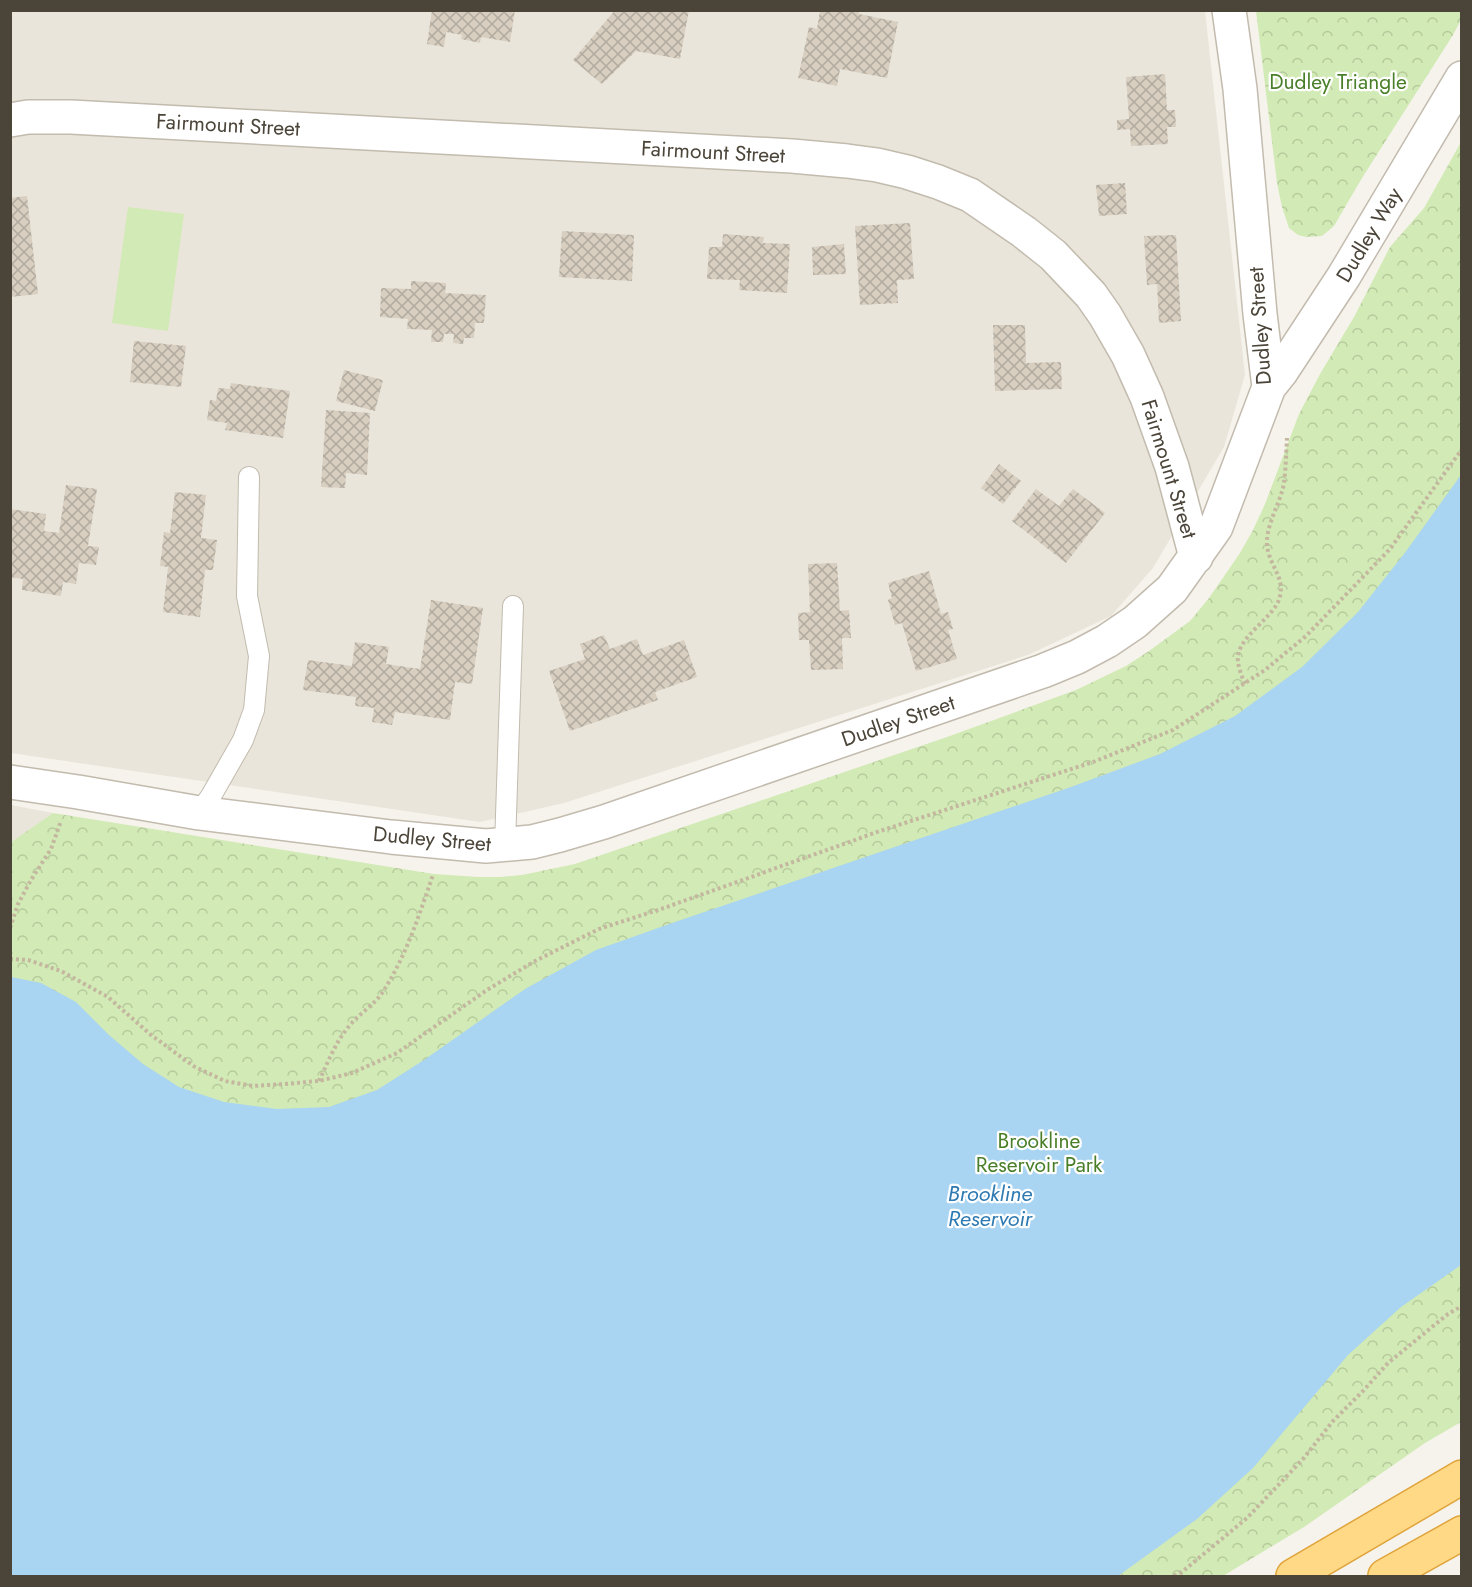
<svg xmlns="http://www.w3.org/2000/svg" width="1472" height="1587" font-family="Jost,sans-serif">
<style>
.residential{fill:#eae5da}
.grass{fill:#d2eab5}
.park{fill:url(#park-crowns)}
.water{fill:#a9d4f2}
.building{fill:url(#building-cross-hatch)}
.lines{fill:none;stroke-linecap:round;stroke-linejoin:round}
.service-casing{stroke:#c2bbae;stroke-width:22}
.minor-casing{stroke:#c2bbae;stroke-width:36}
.trunk-casing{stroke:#e0a43c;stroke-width:36}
.path{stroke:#c4b79f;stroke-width:4;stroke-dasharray:3 3;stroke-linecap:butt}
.service{stroke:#fff;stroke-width:20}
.minor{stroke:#fff;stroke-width:33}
.trunk{stroke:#ffd985;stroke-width:33}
.labels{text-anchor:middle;stroke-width:4.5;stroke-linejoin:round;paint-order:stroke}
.park-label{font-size:21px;fill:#4a7f2a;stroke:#fff}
.street-label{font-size:21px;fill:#4b4439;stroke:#fff}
.water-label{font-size:22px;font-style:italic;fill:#2e7ab2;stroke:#fff}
</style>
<defs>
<pattern id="park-crowns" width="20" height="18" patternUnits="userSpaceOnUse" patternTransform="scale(1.5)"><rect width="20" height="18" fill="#d2eab5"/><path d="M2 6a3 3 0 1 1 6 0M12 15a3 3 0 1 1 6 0" fill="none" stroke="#b6ca9c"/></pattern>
<pattern id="building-cross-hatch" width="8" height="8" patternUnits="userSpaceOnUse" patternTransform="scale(1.5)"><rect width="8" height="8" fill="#d8cfc1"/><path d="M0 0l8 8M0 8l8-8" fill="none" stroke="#b1aa9e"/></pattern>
</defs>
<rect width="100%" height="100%" fill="#f6f3ec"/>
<path class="residential" d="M10,11H1205L1245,375L1224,447L1153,568L1111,616L1028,655L564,803L480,822L11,753Z
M11,805L53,813L11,843Z"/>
<path class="grass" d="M128,207L184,214L168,331L112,323Z"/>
<path class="park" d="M1256,11H1461V20L1453,35L1362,178L1334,226L1322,236L1306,237L1298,235L1289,228L1282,207L1277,183Z
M1461,142V1422L1425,1443L1304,1527L1223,1576H11L10,843L53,813L434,874L478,877H500L522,875L575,864L947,737L1076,690L1126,666L1149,651L1190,621L1209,598L1240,553L1253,530L1265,504L1299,414L1320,374L1354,317L1390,247L1424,208Z"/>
<path class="water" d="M1461,475V1265L1401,1307L1348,1355L1253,1468L1197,1519L1118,1576H11V977L41,983L76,1002L109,1035L143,1064L179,1087L224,1102L277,1109L329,1107L377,1090L424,1060L525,989L596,950L675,922L1071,787L1160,754L1235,716L1302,667L1358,612L1404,554Z"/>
<path class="building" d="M432,10H515L510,42L481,37L480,43L461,39L462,35L446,32L444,47L427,44Z
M615,10H689L680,59L636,51L602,84L573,60Z
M820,10H859V14L898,22L887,78L840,69L837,86L798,78L809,27L817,29Z
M1165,74L1167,110H1175L1176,127H1167L1168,144L1131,146L1130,129L1117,130V120L1129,119L1126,77Z
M1125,183L1127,214L1099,216L1096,185Z
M27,196L38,294L10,297V198Z
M910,223L914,279L897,280L898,303L860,305L855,226Z
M562,231L634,235L632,281L559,277Z
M723,234L764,237L763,243L790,244L787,293L739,290L740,280L707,279L709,247H722Z
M1176,235L1181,321L1159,323L1157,284L1147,285L1144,236Z
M844,244L846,274L813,275L812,247Z
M411,281L446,283L445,293L486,295L484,323H475L474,338H464L463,344L453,343L454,334H444L443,342H431L432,330L407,329L408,319L380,317L381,288L411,289Z
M993,325H1025L1026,363L1061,362L1062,389L995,391Z
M134,341L186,346L181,387L130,382Z
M344,370L383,380L375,411L336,401Z
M231,383L290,391L283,438L225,430L227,423L207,420L210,400L216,401L218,388L230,389Z
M326,410L370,413L367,475L346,473L345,488L321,487Z
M999,464L1021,481L1003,504L981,488Z
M66,485L97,489L88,546L99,547L96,565L79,563L76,584L63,582L61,596L22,590L23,579L10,577V509L46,514L44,531L59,533Z
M1036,489L1059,506L1073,489L1105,513L1066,563L1012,521Z
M175,492L206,495L201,538L217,540L213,570H205L200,617L163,612L168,567L160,566L164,532L170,533Z
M837,563L840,611L849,610L851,638H842L843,669L811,670L809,640H799L798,613L810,612L808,564Z
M929,571L941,614L948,612L953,629L948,630L957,659L916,671L902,623L895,625L888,600L892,598L888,583Z
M431,600L483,608L472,684L455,682L450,720L395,712L392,725L372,722L374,708L355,706L356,697L303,690L308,660L352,666L355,642L389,647L386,664L420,669Z
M604,635L610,649L637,639L643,655L684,640L697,677L655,692L658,700L570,731L549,671L585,659L580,644Z"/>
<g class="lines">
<g class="service-casing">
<path id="service" d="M199,813L211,796L243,740L254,710L259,656L247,596L249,477
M505,845L513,606"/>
</g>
<g class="minor-casing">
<path id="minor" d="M10,120L28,117H71L792,156L847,161L877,165L907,172L938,182L970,195L1024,232L1053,255L1091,295L1105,315L1128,355L1147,397L1172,467L1196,557
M1269,387L1281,372L1344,276L1462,78
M10,782L78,792L199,813L391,837L486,846L532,842L560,835L604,822L1043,671L1077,657L1107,641L1135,622L1172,589L1216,527L1269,387L1260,314L1240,89L1229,10"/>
</g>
<g class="trunk-casing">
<path id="trunk" d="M1293,1576L1462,1477
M1385,1576L1462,1533"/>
</g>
<path class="path" d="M1245,684C1242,677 1239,669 1238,662C1235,639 1269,621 1278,602C1288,579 1269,567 1267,545C1266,526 1278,507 1283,488C1286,472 1286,454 1287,438
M10,928L18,904L31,880L51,849L61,821
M10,959L28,960L61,971L108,997L151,1035L195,1067L225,1081L253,1086L284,1084L319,1081L352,1073L397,1053L487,990L535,961L599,929L664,908L880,831L1093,762L1173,730L1265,670L1306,636L1390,549L1462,449
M319,1081C328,1062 336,1041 350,1025C360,1013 374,1005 382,993C406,957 419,915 433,875
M1174,1576L1182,1572L1247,1518L1303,1459L1333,1421L1363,1391L1388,1363L1448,1314L1462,1306"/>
<use href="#service" class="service"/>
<use href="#minor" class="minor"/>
<use href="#trunk" class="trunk"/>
</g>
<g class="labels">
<g class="park-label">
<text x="1338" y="89">Dudley Triangle</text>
<text x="1039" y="1148">Brookline<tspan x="1039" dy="24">Reservoir Park</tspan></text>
</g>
<g class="street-label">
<text transform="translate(228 125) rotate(3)" y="7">Fairmount Street</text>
<text transform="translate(713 152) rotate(3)" y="7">Fairmount Street</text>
<text transform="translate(1369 235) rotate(-59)" y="7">Dudley Way</text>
<text transform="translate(1260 326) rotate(-94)" y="7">Dudley Street</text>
<text transform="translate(1169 469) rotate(73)" y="7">Fairmount Street</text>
<text transform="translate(898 721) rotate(-19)" y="7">Dudley Street</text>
<text transform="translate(432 839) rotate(5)" y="7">Dudley Street</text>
</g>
<g class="water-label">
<text x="990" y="1201">Brookline<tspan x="990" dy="25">Reservoir</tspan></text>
</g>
</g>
<rect width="1472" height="1587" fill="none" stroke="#4b4439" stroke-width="24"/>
</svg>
